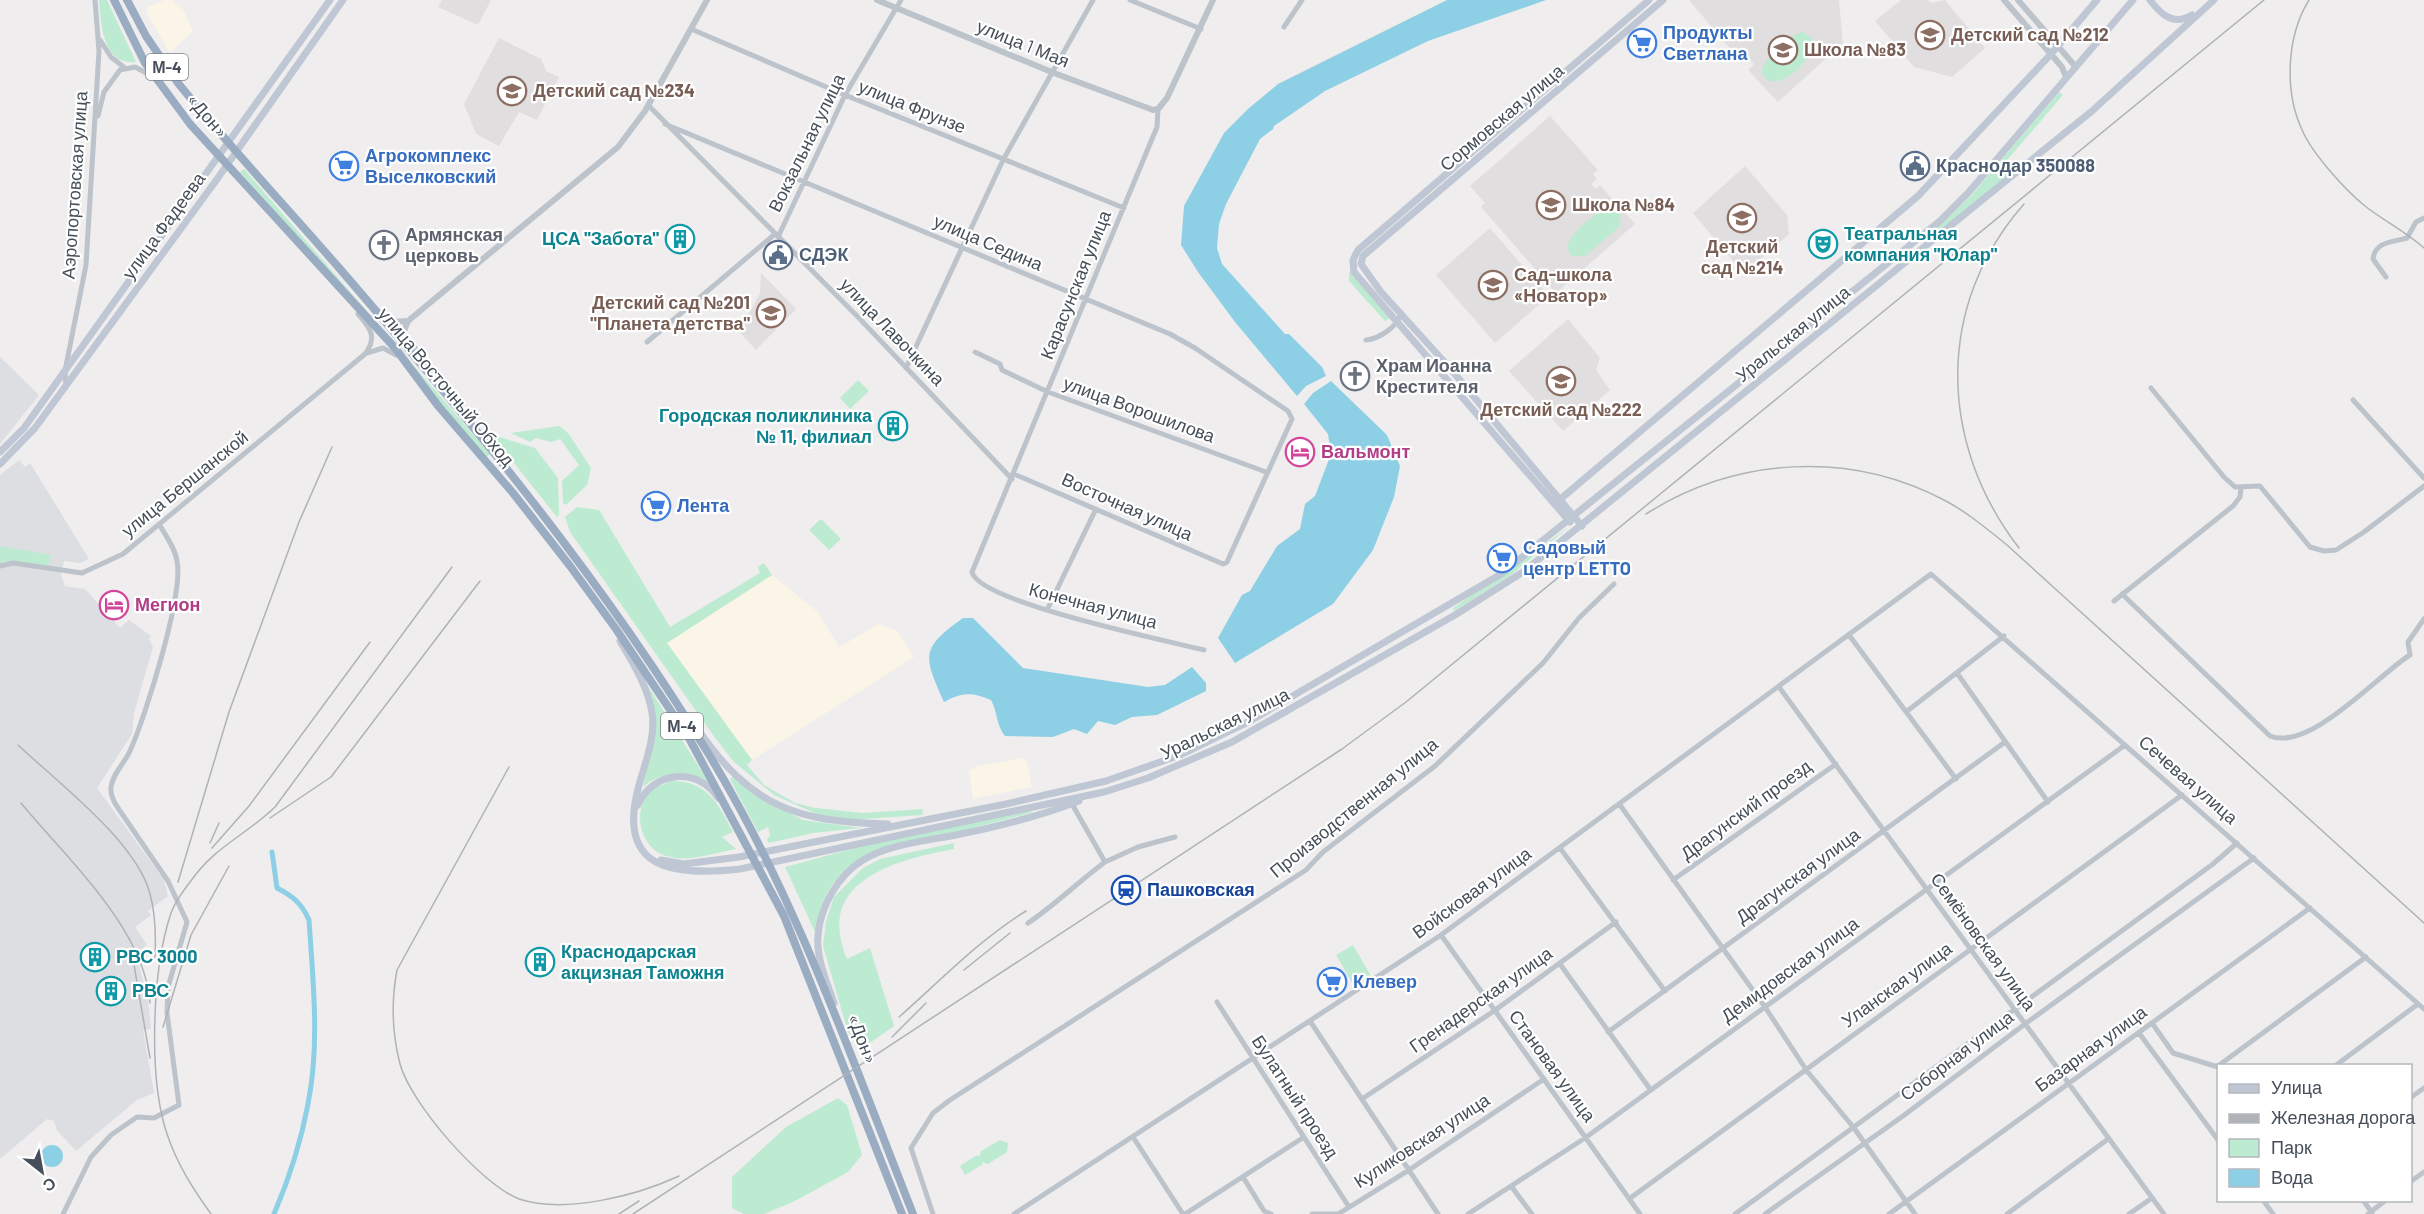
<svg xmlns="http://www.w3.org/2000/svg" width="2424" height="1214" font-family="Barlow,sans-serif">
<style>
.commercial{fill:#faf5e6}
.education{fill:#e0dede}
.airport{fill:#dcdee1}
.green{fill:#bdebd1}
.water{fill:#8dcfe5}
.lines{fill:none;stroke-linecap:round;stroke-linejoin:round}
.canal{stroke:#8dcfe5;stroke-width:5}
.minor{stroke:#bcc3cb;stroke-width:5}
.tertiary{stroke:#bcc3cb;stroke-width:6}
.secondary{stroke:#bec7d3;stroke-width:7}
.trunk{stroke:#9aacc2;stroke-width:8}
.rail{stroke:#afb2b7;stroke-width:1.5}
.labels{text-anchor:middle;stroke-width:4.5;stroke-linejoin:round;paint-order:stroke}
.shield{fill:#fff;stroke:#7e848b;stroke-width:1.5}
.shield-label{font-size:16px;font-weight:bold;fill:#464f59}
.shop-label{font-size:18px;font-weight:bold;fill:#366cbe;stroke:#fff;text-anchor:start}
.education-label{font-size:18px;font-weight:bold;fill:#785e54;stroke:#fff;text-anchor:start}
.street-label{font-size:18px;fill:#464f59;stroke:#fff}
.service-label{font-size:18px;font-weight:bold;fill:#4e5e75;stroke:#fff;text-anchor:start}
.culture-label{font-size:18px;font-weight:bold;fill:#0d838f;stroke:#fff;text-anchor:start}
.worship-label{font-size:18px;font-weight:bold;fill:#5b616d;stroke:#fff;text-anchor:start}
.hotel-label{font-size:18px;font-weight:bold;fill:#b23c85;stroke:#fff;text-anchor:start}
.transit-label{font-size:18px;font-weight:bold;fill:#164399;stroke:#fff;text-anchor:start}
</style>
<rect width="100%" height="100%" fill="#efeded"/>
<path class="commercial" d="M164,0H172L184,11L193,31L170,53L147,14V7Z
M772,575L818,612L839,647L879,624L897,631L914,657L752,760L666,643Z
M1023,758L1027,762L1032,787L973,799L969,771L977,766Z"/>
<path class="education" d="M442,0H491L478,25L438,7Z
M1689,0H1839L1843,43L1778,102L1748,70L1754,64L1749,58L1742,63Z
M1901,0H1928L1931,3L1945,0L1985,48L1952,77L1914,67L1875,21Z
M499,38L541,59L546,71L559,77L537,120L519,112L499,146L476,134L464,104Z
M1550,116L1598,170L1593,174L1597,179L1591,184L1596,189L1600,185L1635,224L1556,293L1481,207L1485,203L1470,186Z
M1745,166L1787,215L1789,234L1744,274L1693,213Z
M1490,228L1549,296L1495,343L1436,275Z
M761,273L796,309L756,350L737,329L747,317L760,293Z
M1568,319L1600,358L1596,370L1610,390L1563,431L1509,371Z"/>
<path class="airport" d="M0,357L39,395L0,444Z
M19,460L25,467L30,463L89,559L80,563L64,561L61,575L65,586L85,589L120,628L129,620L151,636L149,639L153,647L134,713L132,734L97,788L164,880L168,896L148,911L151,915L135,927L147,945L136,954L148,998L151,1029L143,1030L154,1093L137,1100L76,1151L57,1130L54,1121L47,1119L0,1159V475Z"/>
<path class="green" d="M99,0H107L136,62C102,66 101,23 99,0Z
M1804,32L1814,41C1817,56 1774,100 1762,73C1762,59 1790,33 1804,32Z
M2059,92L2063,95L2007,160L2017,169L1924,244L1923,241L1970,197Z
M244,169L490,454L488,456L486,457L438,402L399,349L240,172Z
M1611,207L1621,215L1619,227L1585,256H1572L1567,248C1567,236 1599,208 1611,207Z
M1349,271L1390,318L1385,321L1349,281Z
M858,380L869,391L850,409L840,398Z
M559,426L568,433L591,468L587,485L566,505L563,503L562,481L579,465L560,439L551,442L536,438L530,442L511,433Z
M496,436L535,448L558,478L559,515L557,517L494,438Z
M577,507L599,510L670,627L760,573L758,567L764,563L772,575L667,643L752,760L747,765L764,785L795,803L815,808L863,813L923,809L922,815L848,820L819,815L774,795L733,761L713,735L570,532L565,517Z
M821,519L841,539L829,550L809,530Z
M1569,527L1511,575L1454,611L1453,608Z
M0,546L51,555L48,566L6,561L0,564Z
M646,683L709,783C688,772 661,770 643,787L655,727Z
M733,777L754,795L803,820L861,828L813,833L769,843L767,840L770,835L768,827L758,832L730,779Z
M672,781C707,781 718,803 733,832L722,837L736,849C714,853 688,863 666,856C644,850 633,819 645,798C651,788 661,785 672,781Z
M1024,811L1034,812L865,856C834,873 819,899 816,934L785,867L892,838Z
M954,843V849C895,860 814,881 847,959L870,948L894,1026L861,1049L848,1032L823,946L826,921L834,897L863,868L880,859Z
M1353,945L1371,976L1354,986L1336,955Z
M838,1098L847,1105L862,1155L848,1172L793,1202L764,1214H744L732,1208V1177L786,1127Z
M1000,1140L1008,1143L1007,1152L988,1164L982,1162L983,1164L965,1175L960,1166L977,1155L979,1157L981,1151Z"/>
<path class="water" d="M1447,0H1546L1428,41L1325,91L1274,126L1273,129L1260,139L1226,204L1219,224L1217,248L1222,264L1285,334H1289L1322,367L1326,376L1306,386L1297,396L1235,322L1198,272L1181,245L1184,206L1224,133L1248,109L1278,84Z
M1331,381L1387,435L1400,466L1394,497L1373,550L1333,604L1235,663L1218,638L1242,595L1250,591L1277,546L1300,529L1305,504L1315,496L1331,454L1328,434L1304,404L1313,393Z
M963,618H973L1023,668L1148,687L1165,685L1192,667L1206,683V691L1157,715L1132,717L1115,725L1098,721L1087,734L1074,729L1053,737L1005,736C996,725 998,713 991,700C972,692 962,692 944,702C924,657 919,649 963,618Z
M41 1156a11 11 0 1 1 22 0a11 11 0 1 1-22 0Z"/>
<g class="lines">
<path class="canal" d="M272,852L277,888C293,896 302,904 309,920C313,981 320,1044 308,1104C301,1142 289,1179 274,1214"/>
<path class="minor" d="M1130,0L1201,29
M1284,27L1302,0
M691,29L845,95L1124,208
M100,40L111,57L125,68
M648,105L858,317L1012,479
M1158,109L1157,127L972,572C978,602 1168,641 1204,650
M98,116L104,92L120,70L135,67L152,76
M665,124L1170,334L1195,348L1288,411L1292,419L1227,562L1223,564L1014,474
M778,237L845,95L901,0
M2386,277L2373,259C2375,241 2394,242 2407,238L2416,222L2424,218
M1366,340C1379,339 1399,326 1401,312
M647,342L775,234
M975,352L1000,364L1002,370L1048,392L1266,472
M367,353L383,348L396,355
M906,368L1003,160L1093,0
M66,386L65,371L86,265L99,51L95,0
M2151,388L2224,477L2235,487L2260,486L2310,547L2324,551L2336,550L2364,532L2424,486
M2353,400L2424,478
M0,566L13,563L82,573L123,554L365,354C378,337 370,328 358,314
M2122,594L2270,736C2310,752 2379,674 2410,655L2408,642L2424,619
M2114,601L2233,506L2240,497L2241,488
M1047,610L1096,509
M1849,635L1956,779
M1957,673L2048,802
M1779,687L2164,1214
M1906,712L2004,636
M1620,805L1765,1007L1807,1071L1854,1128L1915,1214
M1560,848L1665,991
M1105,862L1138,847L1175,837
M1673,880L1836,764
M1028,923C1055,905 1078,882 1105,862L1072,804
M1441,935L1640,1214
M1560,964L1650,1089
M1217,1002L1349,1207
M1310,1021L1438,1214
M2152,1023L2173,1053L2218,1067
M1608,1032L2005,742
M2139,1033L2218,1140
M2218,1066L2366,957
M2335,1066L2418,1004
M2410,1098L2424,1088
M1362,1099L1494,1011L1616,922
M1133,1137L1183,1214
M1243,1177L1264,1211L1271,1214
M2410,1182L2424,1172
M1511,1186L1532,1214
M1629,1199L2182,795
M2263,1200L2273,1214
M2363,1200L2372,1213
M63,1214L91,1157L111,1135L137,1117L154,1118L179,1105L167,1013L168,987L187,922L168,881L118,808C114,802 110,795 111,787C113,773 124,764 130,751C145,718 184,594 177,561C175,548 166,536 159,524
M933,1214L911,1148L933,1113L950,1100L1306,870L1323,852L1435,766L1543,663L1579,618L1614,584
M1014,1214L1441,935L1931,574L2424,1009
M1185,1214L1304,1137
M1312,1214H1338L1409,1170L1544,1079
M1468,1214L1585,1138L2125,745
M1735,1214L2213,864L2237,843
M1765,1214L1903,1116L2025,1024L2254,858
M1889,1214L2310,908
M2007,1214L2108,1139
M2129,1214L2152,1198
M2368,1214L2386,1200"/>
<path class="tertiary" d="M877,0L1054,73L1153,110L1158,109L1167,98L1213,0
M2004,0L2062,67L2066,77
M2018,0L2075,66
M385,319L392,322L408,321
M434,374L403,333L408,321L618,147L645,111L707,0"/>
<path class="secondary" d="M2150,0C2161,15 2174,26 2192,15
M0,452L24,428L330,0
M0,464L35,428L215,182L343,0
M1557,502L1918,196L2051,54L2097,0
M1570,522L1354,272L1353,260L1358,250L1649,0
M1582,526L1449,367L1381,292L1361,264L1363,256L1663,0
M620,641C633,663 648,687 652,713C656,736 645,763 639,785C615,871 674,876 740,869L1104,792L1148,778L1232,742L1455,615L1523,572L2092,111L2214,0
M697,728C751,807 796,822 888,824
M638,805C652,771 698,766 718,798
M661,860L684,864L739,857L1006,804L1106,781L1180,755L1250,721L1501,574L1940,221L1968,193L2133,0
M834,1003C827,982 816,958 818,936C820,907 838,875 863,860C890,844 926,841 956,835C997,827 1040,816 1079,801"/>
<path class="trunk" d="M114,0L145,63L190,124L395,348L439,407L513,493L570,566L616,629L689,738L784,916L902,1214
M127,0L146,36L178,83C230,147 286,207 340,269C472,422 602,579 708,753C796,897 851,1057 913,1214"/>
<path class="rail" d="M2309,0C2286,37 2284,93 2303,132C2313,154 2345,190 2365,206C2384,221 2406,232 2424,248
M1646,514C1736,457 1849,450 1944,500C1967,512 1987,529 2007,545L2424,923
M2019,548C1938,443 1935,305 2024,204
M18,745C57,782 137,842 150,894C156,915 156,936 155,958
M509,767L397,970C391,1002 392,1033 400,1064C411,1104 481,1184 519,1199C565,1214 636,1196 679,1176
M21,803C67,859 145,929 150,1003
M270,818L331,777L480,581
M210,843L219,823
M212,848L249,806L370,642
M178,882L229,712L299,522L332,447
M134,965L150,1058
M964,970L1010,933
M899,1017C941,980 979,940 1026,911
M163,1027L191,935L229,866
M892,1037L926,1003
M211,1214C193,1189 177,1164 167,1134C148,1077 152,970 171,913C175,902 183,891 190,882C215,846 245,836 275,807L452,567
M619,1214L639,1201
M633,1214L1342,749L1406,702L2264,0"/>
</g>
<defs>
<g id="school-ring" transform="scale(1.5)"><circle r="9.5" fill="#fff" stroke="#8d6e63" stroke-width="1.5"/><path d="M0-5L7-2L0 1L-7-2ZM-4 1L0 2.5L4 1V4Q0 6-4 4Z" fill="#8d6e63"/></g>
<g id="supermarket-ring" transform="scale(1.5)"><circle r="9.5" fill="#fff" stroke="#3f7fe0" stroke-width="1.5"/><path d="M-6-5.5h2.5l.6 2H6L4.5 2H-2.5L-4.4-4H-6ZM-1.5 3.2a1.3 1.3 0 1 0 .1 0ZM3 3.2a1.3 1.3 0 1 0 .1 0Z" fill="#3f7fe0"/></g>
<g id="civic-ring" transform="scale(1.5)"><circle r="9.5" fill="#fff" stroke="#5c6f8a" stroke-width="1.5"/><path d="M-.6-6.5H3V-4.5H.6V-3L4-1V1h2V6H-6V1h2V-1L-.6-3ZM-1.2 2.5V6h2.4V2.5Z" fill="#5c6f8a"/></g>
<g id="building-ring" transform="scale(1.5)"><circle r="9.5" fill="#fff" stroke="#0f9aa8" stroke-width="1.5"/><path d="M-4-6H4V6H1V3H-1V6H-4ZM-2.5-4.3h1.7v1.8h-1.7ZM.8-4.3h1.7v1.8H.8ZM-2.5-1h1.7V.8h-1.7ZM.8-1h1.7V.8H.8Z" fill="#0f9aa8"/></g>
<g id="theatre-ring" transform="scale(1.5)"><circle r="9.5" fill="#fff" stroke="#0f9aa8" stroke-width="1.5"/><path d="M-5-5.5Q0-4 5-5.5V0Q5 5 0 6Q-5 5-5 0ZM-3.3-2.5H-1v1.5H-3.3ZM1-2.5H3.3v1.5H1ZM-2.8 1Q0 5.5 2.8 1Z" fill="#0f9aa8"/></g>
<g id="church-ring" transform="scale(1.5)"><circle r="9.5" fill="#fff" stroke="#6b7280" stroke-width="1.5"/><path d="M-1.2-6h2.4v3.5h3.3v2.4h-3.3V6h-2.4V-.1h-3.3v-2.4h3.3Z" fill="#6b7280"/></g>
<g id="hotel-ring" transform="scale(1.5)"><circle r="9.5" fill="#fff" stroke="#d1479c" stroke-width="1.5"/><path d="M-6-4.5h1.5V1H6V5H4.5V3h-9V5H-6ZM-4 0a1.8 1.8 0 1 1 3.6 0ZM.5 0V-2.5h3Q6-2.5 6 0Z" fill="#d1479c"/></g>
<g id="station-ring" transform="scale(1.5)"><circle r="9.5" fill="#fff" stroke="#1a4fb4" stroke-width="1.5"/><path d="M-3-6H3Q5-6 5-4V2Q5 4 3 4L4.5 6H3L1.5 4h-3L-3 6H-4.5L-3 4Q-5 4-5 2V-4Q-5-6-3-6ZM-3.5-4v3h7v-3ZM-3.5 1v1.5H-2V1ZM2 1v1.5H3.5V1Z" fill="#1a4fb4"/></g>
</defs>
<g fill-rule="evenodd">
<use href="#school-ring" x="1930" y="35"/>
<use href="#supermarket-ring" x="1642" y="43"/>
<use href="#school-ring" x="1783" y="50"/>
<use href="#school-ring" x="512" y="91"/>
<use href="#supermarket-ring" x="344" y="166"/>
<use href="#civic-ring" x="1915" y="166"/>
<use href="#school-ring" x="1551" y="205"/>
<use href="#school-ring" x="1742" y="218"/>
<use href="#building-ring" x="680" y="239"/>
<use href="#theatre-ring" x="1823" y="244"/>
<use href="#church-ring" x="384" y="245"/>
<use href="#civic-ring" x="778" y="255"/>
<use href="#school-ring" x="1493" y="285"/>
<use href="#school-ring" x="771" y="313"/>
<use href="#church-ring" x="1355" y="376"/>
<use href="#school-ring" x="1561" y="381"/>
<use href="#building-ring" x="893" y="426"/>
<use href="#hotel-ring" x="1300" y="452"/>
<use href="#supermarket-ring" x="656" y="506"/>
<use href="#supermarket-ring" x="1502" y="558"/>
<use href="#hotel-ring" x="114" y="605"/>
<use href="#station-ring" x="1126" y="890"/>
<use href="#building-ring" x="95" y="957"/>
<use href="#building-ring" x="540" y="962"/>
<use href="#supermarket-ring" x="1332" y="982"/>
<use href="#building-ring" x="111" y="991"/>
</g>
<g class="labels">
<g class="shield">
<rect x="146" y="54" width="42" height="26" rx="4.5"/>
<rect x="661" y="713" width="42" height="26" rx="4.5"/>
</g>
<g class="shield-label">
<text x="167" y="73">М-4</text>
<text x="682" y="732">М-4</text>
</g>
<g class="shop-label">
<text x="1663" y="39">Продукты<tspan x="1663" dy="21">Светлана</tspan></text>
<text x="365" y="162">Агрокомплекс<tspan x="365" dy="21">Выселковский</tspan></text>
<text x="677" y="512">Лента</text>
<text x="1523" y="554">Садовый<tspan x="1523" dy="21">центр LETTO</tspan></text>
<text x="1353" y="988">Клевер</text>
</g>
<g class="education-label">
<text x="1951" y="41">Детский сад №212</text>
<text x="1804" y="56">Школа №83</text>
<text x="533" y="97">Детский сад №234</text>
<text x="1572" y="211">Школа №84</text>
<text x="1742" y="253" text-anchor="middle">Детский<tspan x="1742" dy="21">сад №214</tspan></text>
<text x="1514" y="281">Сад-школа<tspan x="1514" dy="21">«Новатор»</tspan></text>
<text x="750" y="309" text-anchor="end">Детский сад №201<tspan x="750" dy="21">"Планета детства"</tspan></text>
<text x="1561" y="416" text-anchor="middle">Детский сад №222</text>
</g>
<g class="street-label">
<text transform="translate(1023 44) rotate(22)" y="6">улица 1 Мая</text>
<text transform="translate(912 107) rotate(22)" y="6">улица Фрунзе</text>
<text transform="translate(207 116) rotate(49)" y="6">«Дон»</text>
<text transform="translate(1502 118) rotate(-40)" y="6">Сормовская улица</text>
<text transform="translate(807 143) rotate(-64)" y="6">Вокзальная улица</text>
<text transform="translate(75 185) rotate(-86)" y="6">Аэропортовская улица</text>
<text transform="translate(164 226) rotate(-54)" y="6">улица Фадеева</text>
<text transform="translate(988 243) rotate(23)" y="6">улица Седина</text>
<text transform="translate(1076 285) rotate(-68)" y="6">Карасунская улица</text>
<text transform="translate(892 332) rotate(46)" y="6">улица Лавочкина</text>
<text transform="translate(1793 334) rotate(-39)" y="6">Уральская улица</text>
<text transform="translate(446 387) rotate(50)" y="6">улица Восточный Обход</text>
<text transform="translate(1139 410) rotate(20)" y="6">улица Ворошилова</text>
<text transform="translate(185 484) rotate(-39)" y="6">улица Бершанской</text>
<text transform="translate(1127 507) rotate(24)" y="6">Восточная улица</text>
<text transform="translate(1093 606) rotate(15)" y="6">Конечная улица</text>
<text transform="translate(1225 724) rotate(-26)" y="6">Уральская улица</text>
<text transform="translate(2188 780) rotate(41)" y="6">Сечевая улица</text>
<text transform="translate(1354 808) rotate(-39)" y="6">Производственная улица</text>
<text transform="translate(1746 810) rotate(-36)" y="6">Драгунский проезд</text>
<text transform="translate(1798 876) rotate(-36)" y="6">Драгунская улица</text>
<text transform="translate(1472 893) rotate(-36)" y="6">Войсковая улица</text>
<text transform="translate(1983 942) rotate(54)" y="6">Семёновская улица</text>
<text transform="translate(1790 970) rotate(-36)" y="6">Демидовская улица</text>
<text transform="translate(1897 985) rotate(-36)" y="6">Уланская улица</text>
<text transform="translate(1481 1000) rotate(-35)" y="6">Гренадерская улица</text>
<text transform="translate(862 1039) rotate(69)" y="6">«Дон»</text>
<text transform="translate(2091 1049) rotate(-36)" y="6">Базарная улица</text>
<text transform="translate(1957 1056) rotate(-37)" y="6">Соборная улица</text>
<text transform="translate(1552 1066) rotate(54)" y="6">Становая улица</text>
<text transform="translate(1295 1097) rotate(57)" y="6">Булатный проезд</text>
<text transform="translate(1422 1141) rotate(-33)" y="6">Куликовская улица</text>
</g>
<g class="service-label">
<text x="1936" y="172">Краснодар 350088</text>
<text x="799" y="261">СДЭК</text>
</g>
<g class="culture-label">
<text x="1844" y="240">Театральная<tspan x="1844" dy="21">компания "Юлар"</tspan></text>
<text x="659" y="245" text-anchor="end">ЦСА "Забота"</text>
<text x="872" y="422" text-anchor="end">Городская поликлиника<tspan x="872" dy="21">№ 11, филиал</tspan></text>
<text x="561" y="958">Краснодарская<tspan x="561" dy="21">акцизная Таможня</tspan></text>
<text x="116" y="963">РВС 3000</text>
<text x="132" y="997">РВС</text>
</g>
<g class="worship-label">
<text x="405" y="241">Армянская<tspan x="405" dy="21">церковь</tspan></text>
<text x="1376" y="372">Храм Иоанна<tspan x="1376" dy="21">Крестителя</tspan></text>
</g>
<g class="hotel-label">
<text x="1321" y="458">Вальмонт</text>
<text x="135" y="611">Мегион</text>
</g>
<g class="transit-label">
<text x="1147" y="896">Пашковская</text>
</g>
</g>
<rect x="2217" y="1064" width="195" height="138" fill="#ffffff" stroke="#b5b9bd" stroke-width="1.5"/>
<rect x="2229" y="1084" width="30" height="9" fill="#bec7d3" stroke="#b5b9bd" stroke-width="1.5"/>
<text x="2271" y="1094" font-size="18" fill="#464f59">Улица</text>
<rect x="2229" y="1114" width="30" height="9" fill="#afb2b7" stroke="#b5b9bd" stroke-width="1.5"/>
<text x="2271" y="1124" font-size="18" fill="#464f59">Железная дорога</text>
<rect x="2229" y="1139" width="30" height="18" fill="#bdebd1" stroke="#b5b9bd" stroke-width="1.5"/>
<text x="2271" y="1154" font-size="18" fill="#464f59">Парк</text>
<rect x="2229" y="1169" width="30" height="18" fill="#8dcfe5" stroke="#b5b9bd" stroke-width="1.5"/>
<text x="2271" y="1184" font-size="18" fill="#464f59">Вода</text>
<g transform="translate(42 1172) rotate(149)" stroke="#ffffff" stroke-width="4.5" paint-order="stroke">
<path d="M0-4.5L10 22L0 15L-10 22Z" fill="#464f59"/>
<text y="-9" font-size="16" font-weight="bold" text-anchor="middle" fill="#464f59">С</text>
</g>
</svg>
